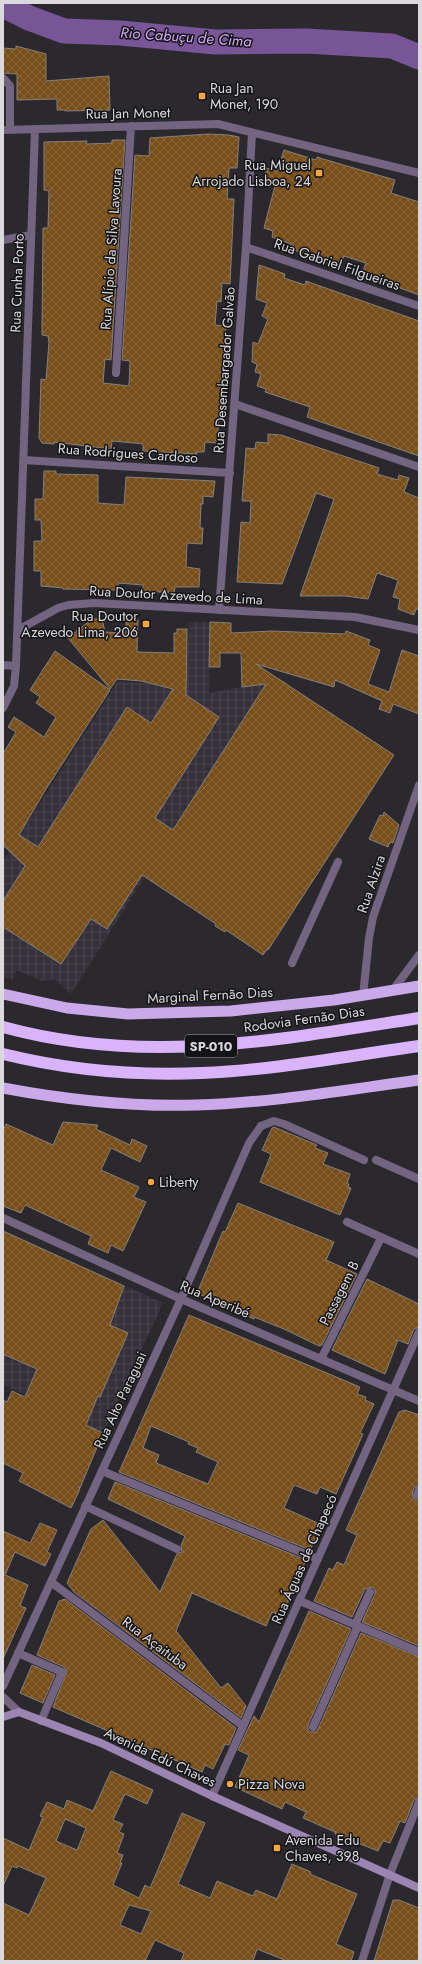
<svg xmlns="http://www.w3.org/2000/svg" width="422" height="1964" font-family="Jost,sans-serif">
<style>
.industrial{fill:url(#industrial-grid)}
.lines{fill:none;stroke-linecap:round;stroke-linejoin:round}
.river{stroke:#785597;stroke-width:25}
.building{fill:url(#building-cross-hatch);stroke:#85807b;fill-rule:evenodd}
.service{stroke:#736482;stroke-width:8}
.minor{stroke:#736482;stroke-width:8}
.tertiary{stroke:#736482;stroke-width:8}
.secondary{stroke:#9c84b3;stroke-width:8}
.trunk{stroke:#caa8ea;stroke-width:11}
.motorway{stroke:#d9b3fc;stroke-width:12}
.poi-dot{fill:#f2a540;stroke:#141315;stroke-width:1.5}
.labels{text-anchor:middle;stroke-width:3;stroke-linejoin:round;paint-order:stroke}
.shield{fill:#141315;stroke:#9f9ea0;stroke-width:1}
.shield-label{font-size:13px;font-weight:bold;fill:#dbd9dc}
.poi-label{font-size:14px;fill:#dbd9dc;stroke:#141315;text-anchor:start}
.street-label{font-size:14px;fill:#dbd9dc;stroke:#141315}
.water-label{font-size:15px;font-style:italic;fill:#d2acf6;stroke:#141315}
</style>
<defs>
<pattern id="industrial-grid" width="8" height="8" patternUnits="userSpaceOnUse"><rect width="8" height="8" fill="#35303a"/><path d="M0 4h8M4 0v8" fill="none" stroke="#48444d"/></pattern>
<pattern id="building-cross-hatch" width="8" height="8" patternUnits="userSpaceOnUse"><rect width="8" height="8" fill="#784f1a"/><path d="M0 0l8 8M0 8l8-8" fill="none" stroke="#8b683b"/></pattern>
</defs>
<rect width="100%" height="100%" fill="#2c292e"/>
<path class="industrial" d="M189,622H210L209,693L272,681L143,879L71,994L55,979L41,981L17,970L12,980L3,976V861L118,681L151,684L186,691Z
M3,1230L163,1303L103,1433L3,1384Z"/>
<g class="lines">
<path class="river" d="M3,5L29,18L64,31L121,33L215,42L306,41L392,46L419,57"/>
</g>
<path class="building" d="M16,46L46,54V81L109,76L110,110L65,111V110H57V99L17,100V74L3,73V48L16,49Z
M208,134L229,135L239,137L237,168H229L227,199H234L230,284L222,283L221,302L217,301L215,325L226,326L217,443L205,442L204,452H197V454L143,451V444L134,443L112,441L111,449L54,442V444L42,443L39,438L41,379L46,380L49,342L48,336L42,335V329L43,228H48L49,191L44,190V142L87,141L86,144L112,143V140H125L111,360L105,359L103,383L129,386L130,361L122,360L135,155L149,156L150,138Z
M284,150L316,160L317,157L330,161L395,180L391,193L419,202V295L362,274L366,263L344,256L341,267L291,249L293,245L272,237L273,231L264,228L275,186L265,181L266,168L277,171Z
M259,265L285,274L284,278L305,285L306,281L419,321V456L307,417L310,407L265,392L266,389L257,386L261,374L255,372L257,364L252,362L253,342L258,344L268,319L262,316L267,303L256,299Z
M268,434L281,435L379,468L377,474L398,480L399,475L409,478L404,492L419,498V610L416,609L414,615L398,609L400,599L393,597L398,580L377,573L368,599L345,596H300L334,499L316,493L282,584L237,582L241,522L250,523L251,501H242L246,448L255,449L256,442L268,443Z
M44,471H56V474L98,475V503L124,505L126,477L215,481L213,497L203,496V504H201L200,528H203L202,544L187,543L186,567L200,569L199,587H175L174,593L143,591V585L118,583V590L63,589V588L41,586V571H34V541H42L41,520H35V499H43Z
M92,619H102L105,632L126,633V620H138L137,652L174,653V633H177V629H187L186,695L219,717L155,818L173,830L266,684L242,687L241,653H220V667H209L210,622L231,623V633L273,631L345,634L346,631L370,640L368,645L380,650L368,684L389,692L402,650L419,656V714L393,704L390,713L379,709L382,701L335,680L334,687L256,664L394,755L268,950L267,949L263,955L226,930L225,932L215,926L216,924L142,875L107,929L91,919L61,964L3,927V901L25,866L3,845V754L16,732L8,727L14,717L44,737L56,717L36,703L40,697L30,690L55,651L110,690L46,789L19,835L38,847L127,707L151,723L173,689L141,681L117,679L110,689L68,638Z
M384,812L399,825L393,843L390,842L388,847L369,839L380,815L383,816Z
M63,1122L98,1125L96,1129L130,1145L132,1139L147,1146L140,1162L111,1148L101,1170L139,1187L134,1197L146,1202L123,1251L111,1245L108,1253L88,1244L91,1236L25,1205L21,1213L3,1206V1131L6,1124L53,1145Z
M274,1127L317,1145L315,1148L328,1153L323,1164L350,1174L347,1184H349L348,1187L351,1188L340,1215L260,1182L271,1154L262,1150L272,1128Z
M238,1203L334,1242L326,1260L357,1274L322,1345L319,1346L284,1329L254,1317V1319L197,1293L223,1231L225,1232Z
M3,1231L124,1286L110,1325L128,1333L100,1397L98,1396L86,1425L103,1433L80,1488L78,1487L80,1489L71,1508L19,1481L23,1473L3,1463V1400L7,1402L12,1391L25,1397L37,1369L3,1354Z
M367,1279L419,1304V1327L414,1329L408,1344L398,1340L385,1374L332,1350Z
M189,1315L360,1387L357,1394L366,1397L365,1400L374,1404L360,1433L363,1434L336,1494L320,1487L317,1494L294,1485L284,1508L322,1525L310,1550L119,1472ZM151,1426L189,1442L188,1444L198,1448L196,1452L218,1462L208,1484L156,1463L159,1455L143,1448Z
M405,1410L419,1415V1485L414,1488L412,1495L415,1500H419V1646L362,1622L375,1594V1589L372,1587L365,1589L352,1617L314,1601L329,1568L333,1570L337,1562L344,1565L357,1535L346,1530L399,1412Z
M115,1482L306,1560L282,1616L272,1612L266,1626L192,1593L176,1631L221,1688L228,1683L246,1706L241,1718L74,1592L67,1583L91,1529L103,1520L160,1592L177,1554L182,1552L181,1546L185,1536L108,1499Z
M40,1523L57,1530L47,1552L51,1554L45,1566L15,1552L5,1575L28,1585L20,1606L26,1608L3,1659V1531L30,1543Z
M65,1599L236,1728L229,1745L225,1744L213,1769L205,1765L202,1772L53,1707L67,1671L64,1667L37,1655L59,1601Z
M309,1611L351,1629L308,1725V1730L311,1732H316L318,1729L361,1633L419,1657V1797L414,1800L405,1823L400,1821L390,1843L383,1841L378,1851L335,1834V1832L303,1818L306,1812L285,1802L282,1809L235,1787L249,1755L238,1750L254,1716L259,1722Z
M32,1665L55,1675L43,1703L20,1693Z
M111,1771L153,1790L147,1804L125,1794L113,1820L123,1824L119,1832L124,1834L117,1853L123,1855L120,1863H122L113,1885L139,1898L145,1885L150,1888L182,1813L205,1823L178,1884L210,1898L217,1881L253,1896L256,1890L277,1899L292,1864L311,1872L310,1874L357,1894L336,1944L354,1952L351,1961H287L257,1949L253,1961H181L184,1953L155,1940L145,1961H3V1903L29,1915L46,1878L18,1866L17,1868L12,1866L3,1886V1838L29,1850L43,1817L40,1816L47,1802L64,1809L67,1800L93,1811ZM65,1819L86,1828L77,1850L56,1841ZM129,1905L151,1911L141,1934L120,1925Z
M393,1900H399L419,1908V1961H374Z"/>
<g class="lines">
<path class="service" d="M292,963L338,862
M393,990L419,955
M261,1126L274,1121L284,1124L364,1160
M376,1160L419,1179
M347,1222L419,1254
M321,1359L381,1238
M102,1471L318,1559
M417,1495L419,1490
M85,1506L177,1549
M300,1601L419,1652
M355,1625L370,1592
M18,1653L62,1672L41,1721
M313,1727L358,1626"/>
<path class="minor" d="M3,78L10,86V130
M3,130L218,124L419,173
M3,240L31,235
M246,247L419,306
M116,373L131,126
M235,404L419,467
M24,460L230,473
M219,610L246,247L252,133
M18,630L58,608L68,605L94,603L355,617L419,630
M3,665L16,666
M3,708L14,686L16,666L35,129
M363,996L369,938L373,917L419,785
M3,1218L181,1299L419,1401
M51,1582L243,1726
M3,1686L181,1299L249,1143L261,1126
M212,1796L419,1332
M362,1961L390,1874L419,1802"/>
<path class="tertiary" d="M3,1697L19,1712"/>
<path class="secondary" d="M3,1717L19,1712L101,1743L212,1796L419,1888"/>
<path class="trunk" d="M3,994L67,1008L128,1014L231,1011L334,1000L419,986
M3,1088C67,1100 131,1107 196,1105C271,1103 345,1090 419,1080"/>
<path class="motorway" d="M3,1027C145,1066 277,1040 419,1018
M3,1054C68,1070 135,1076 202,1073C275,1070 347,1056 419,1046"/>
</g>
<g class="poi-dot">
<rect x="198" y="92" width="8" height="8" rx="2"/>
<rect x="315" y="169" width="8" height="8" rx="2"/>
<rect x="142" y="620" width="8" height="8" rx="2"/>
<circle cx="151" cy="1182" r="4"/>
<circle cx="230" cy="1784" r="4"/>
<rect x="273" y="1844" width="8" height="8" rx="2"/>
</g>
<g class="labels">
<rect class="shield" x="185" y="1035" width="52" height="22" rx="3"/>
<g class="shield-label">
<text x="211" y="1051">SP-010</text>
</g>
<g class="poi-label">
<text x="210" y="93">Rua Jan<tspan x="210" dy="16">Monet, 190</tspan></text>
<text x="311" y="170" text-anchor="end">Rua Miguel<tspan x="311" dy="16">Arrojado Lisboa, 24</tspan></text>
<text x="138" y="621" text-anchor="end">Rua Doutor<tspan x="138" dy="16">Azevedo Lima, 206</tspan></text>
<text x="159" y="1187">Liberty</text>
<text x="238" y="1789">Pizza Nova</text>
<text x="285" y="1845">Avenida Edu<tspan x="285" dy="16">Chaves, 398</tspan></text>
</g>
<g class="street-label">
<text transform="translate(128 113) rotate(-1)" y="5">Rua Jan Monet</text>
<text transform="translate(111 249) rotate(-86)" y="5">Rua Alípio da Silva Lavoura</text>
<text transform="translate(337 264) rotate(19)" y="5">Rua Gabriel Filgueiras</text>
<text transform="translate(17 283) rotate(-88)" y="5">Rua Cunha Porto</text>
<text transform="translate(224 370) rotate(-86)" y="5">Rua Desembargador Galvão</text>
<text transform="translate(128 453) rotate(4)" y="5">Rua Rodrigues Cardoso</text>
<text transform="translate(176 595) rotate(3)" y="5">Rua Doutor Azevedo de Lima</text>
<text transform="translate(371 884) rotate(-71)" y="5">Rua Alzira</text>
<text transform="translate(210 995) rotate(-3)" y="5">Marginal Fernão Dias</text>
<text transform="translate(304 1019) rotate(-8)" y="5">Rodovia Fernão Dias</text>
<text transform="translate(339 1293) rotate(-63)" y="5">Passagem B</text>
<text transform="translate(215 1299) rotate(23)" y="5">Rua Aperibé</text>
<text transform="translate(120 1400) rotate(-65)" y="5">Rua Alto Paraguai</text>
<text transform="translate(304 1559) rotate(-66)" y="5">Rua Águas de Chapecó</text>
<text transform="translate(155 1643) rotate(37)" y="5">Rua Açaituba</text>
<text transform="translate(160 1757) rotate(25)" y="5">Avenida Edú Chaves</text>
</g>
<g class="water-label">
<text transform="translate(186 37) rotate(4)" y="5">Rio Cabuçu de Cima</text>
</g>
</g>
<rect width="422" height="1964" fill="none" stroke="#dbd9dc" stroke-width="8"/>
</svg>
